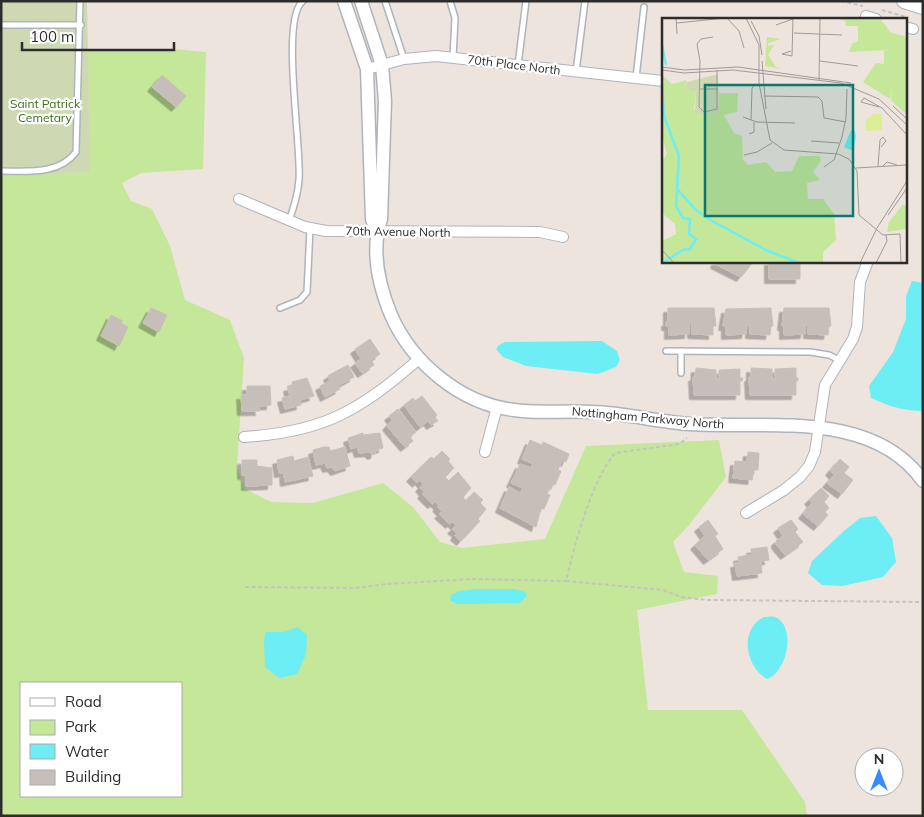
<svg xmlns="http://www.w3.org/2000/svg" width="924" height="817" font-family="Mulish,sans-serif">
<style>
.green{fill:#c4e799;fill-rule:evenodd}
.cemetery{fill:#ced9b4}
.water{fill:#6dedf4}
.building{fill:#c6bfb9;stroke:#cabfb7;filter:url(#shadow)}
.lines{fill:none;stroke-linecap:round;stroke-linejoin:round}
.service-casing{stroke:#aeb4bc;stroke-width:8}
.minor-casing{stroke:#aeb4bc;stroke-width:12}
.tertiary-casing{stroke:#aeb4bc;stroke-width:15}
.secondary-casing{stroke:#aeb4bc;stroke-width:16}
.path{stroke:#c4c4c4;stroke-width:2;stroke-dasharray:4 2.5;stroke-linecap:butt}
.service{stroke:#fff;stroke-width:5}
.minor{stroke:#fff;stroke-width:10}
.tertiary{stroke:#fff;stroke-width:12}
.secondary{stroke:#fff;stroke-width:14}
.labels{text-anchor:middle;stroke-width:4.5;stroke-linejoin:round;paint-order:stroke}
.street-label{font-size:12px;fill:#2c2c2c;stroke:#fff}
.park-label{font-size:12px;fill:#3c6e18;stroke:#fff}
.inset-river{fill:none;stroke:#6dedf4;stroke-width:2.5}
.inset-road{fill:none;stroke:#a09a97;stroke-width:1}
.view{fill:#0f766e;fill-opacity:0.15;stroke:#0f766e;stroke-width:2.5}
.inset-edge{fill:none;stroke:#2c2c2c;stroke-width:2.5}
</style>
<defs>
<filter id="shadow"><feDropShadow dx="-4.5" dy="4.5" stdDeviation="0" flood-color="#0004"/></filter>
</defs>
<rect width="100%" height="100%" fill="#eee4de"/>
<path class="green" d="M174,49L206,52L203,169L141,173L122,183L131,201L152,209L170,246L185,300L230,320L244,358L237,467L245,489L271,502L313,503L383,483L413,507L440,542L462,548L545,539L586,446L719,440L726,477L689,525L673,542L684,572L718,576L717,594L637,610L648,710H742L805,802L807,816H1V175L89,172L88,50ZM21,683H181V796H21Z"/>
<path class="cemetery" d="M1,1H87L90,172L1,175Z"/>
<path class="water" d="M912,281L923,283V411C903,411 889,406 871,398L869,386L893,352L906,319V296Z
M602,341L617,351L620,360L616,367L598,374L526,366L503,357L496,349L499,345L505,342Z
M876,516L892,538L896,562L883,577L842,586L822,585L808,573L812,561L845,530L860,518Z
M476,589H516L525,592L527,596L520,603L457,604L450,600L451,595L459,591Z
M764,617C767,617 772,616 775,617C797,626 787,673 767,679C745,666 739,629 764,617Z
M298,627L307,635L306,654L297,674L279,678L265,667L264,640L266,632H283Z"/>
<path class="building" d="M162,75L186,96L176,107L152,87Z
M716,261H754L741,277L715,264Z
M769,261H800V279H769Z
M151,308L167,315L159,332L143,323Z
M668,308H714L716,326H713V335L692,334V325L689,324V334L669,335V326H666V322H668Z
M771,308L773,326H771L770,335L750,334V325H747L746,334L726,335V326H723L726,309Z
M784,308H829L831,326H829L828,335L808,334V325H805V334L784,335V326H782Z
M111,315L123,321L121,323L128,327L119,346L101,336Z
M370,339L380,354L371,360L374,365L362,373L355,363L361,359L355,349Z
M348,365L354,377L338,386L340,389L325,397L320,386L330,381L328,376L331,374Z
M696,368L716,370V379H719V370L740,369V378H743L742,381H740V395H694L693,377H695Z
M751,368L772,369V379H775V369L796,368V378H798V381H796V395H750L749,377H751Z
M307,378L314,396L300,400L301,405L285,409L282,398L290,396L288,387L293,386L292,382Z
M247,386H270L271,405L259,406L260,411H242L241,395H247Z
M422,396L437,415L435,417L438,421L431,425L428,421L420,427L404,405L413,398L415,401Z
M398,409L416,432L410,437L413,441L405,447L387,426L392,420L389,416Z
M363,433V435L380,433L383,448L376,450L375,454L372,455L369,452L359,453L357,447L351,449L348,438Z
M530,440L542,445L543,442L569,454L566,462L562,460L558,470L561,471L555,485L552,484L547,494L550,495L544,509L541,508L536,527L500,508L509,487L520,493L523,488L511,483L520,464L531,468L533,464L522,459Z
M324,447H329L330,451L345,447L350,466L335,471L332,467L327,468L325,463L316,465L313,450Z
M442,451L450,459L448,461L454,468L445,477L449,481L458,472L471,488L463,497L466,501L474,492L483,500L480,503L486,509L478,519L480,521L461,541L455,536L457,533L452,529L456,526L452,522L450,524L439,514L442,512L437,507L439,506L435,502L432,504L422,494L424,492L420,487L423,484L419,480L417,483L411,477L431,457L434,459Z
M748,452L759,453L758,470H754L752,480L733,478L735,461L747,462Z
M293,456L294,461L308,457L313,476L285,482L284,474L289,472L279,473L277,460Z
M840,459L849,467L844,473L853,480L842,494L827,483L834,475L830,471Z
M242,460H257V466L272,468V485L246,486V475H242Z
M821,488L829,496L824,502L829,508L825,512L828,515L818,526L803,514L812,503L809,500Z
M708,520L718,534L715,536L723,549L708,560L695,545L705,536L699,527Z
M791,520L798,529L795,532L803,542L785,555L776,544V541L783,536L778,528Z
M767,547L769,560L761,561L762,573L737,576L735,563H739L738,557L750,555L752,558L751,549Z"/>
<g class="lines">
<g class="service-casing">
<path id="service" d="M385,1L404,59
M450,1L455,18L453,57
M1,25H81
M518,65L526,1
M576,72L585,1
M636,78L644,7
M1,171C28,171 59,175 76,152L80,1
M289,221C294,207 298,194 299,180C302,148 280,18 303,1
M280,308L300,300L307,292L310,228
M666,351L810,352L829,355L839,360
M681,351V373"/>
</g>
<g class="minor-casing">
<path id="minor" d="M866,16L876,19
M905,27L913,29
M367,69L404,59L436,56L663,81
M239,199L305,227L326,231L540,232L563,237
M244,437C324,432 359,411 419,359
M485,452L497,407
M746,513L784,490L800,477L809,466L815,452L825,385L853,339L857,327L860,282L868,261"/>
</g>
<g class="tertiary-casing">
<path id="tertiary" d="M344,1L367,69L372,219L377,232
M361,1L382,65L385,101L381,219C371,250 379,286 391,315C412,363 461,404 514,410C540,414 567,410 593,412C626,413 658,422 690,424C766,429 872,409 923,481"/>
</g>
<g class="secondary-casing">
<path id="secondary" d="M904,1L923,7"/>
</g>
<path class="path" d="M841,1L863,6
M882,10L906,17
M566,581L663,590L681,597L708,600L923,602
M245,587L355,588L387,584L472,579L566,581C575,544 591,482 615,453L679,444L687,438"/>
<use href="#service" class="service"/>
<use href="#minor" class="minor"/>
<use href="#tertiary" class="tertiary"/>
<use href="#secondary" class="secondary"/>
</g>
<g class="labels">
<g class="street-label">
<text transform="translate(514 65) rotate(7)" y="4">70th Place North</text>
<text transform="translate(398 232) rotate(1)" y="4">70th Avenue North</text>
<text transform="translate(648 418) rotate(5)" y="4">Nottingham Parkway North</text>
</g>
<g class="park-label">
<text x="45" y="108">Saint Patrick<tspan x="45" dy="14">Cemetary</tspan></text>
</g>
</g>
<g transform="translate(662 18)">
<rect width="245" height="245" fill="#eee4de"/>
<path d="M172,0H218L228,14L245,19V97L229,82L230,68L228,81L201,64L214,45L222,46V33L230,32L187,34L190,26L196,23V8H184L183,3ZM105,19L119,21L106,25V28L112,27L106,37L114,49L120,51L103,48ZM0,57L10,66L25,62L23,69L34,73L32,92L57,95V75H76L75,94L62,97L72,115L80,118L81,142L86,147L104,144L113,154L130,153L137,138H158L159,143L151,154L158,162L145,165L146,181H161L172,196L174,222L161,234V245H0V223L14,216L13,206L0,195V143L5,136L0,119ZM241,186L245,189L244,211L225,214L227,204Z" fill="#c4e799"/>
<path d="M56,56L57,95H33L34,73L23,71L25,64Z" fill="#ced9b4"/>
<path d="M212,96H220V112L203,113L204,102Z" fill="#dbee94"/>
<path d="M189,112L193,113L194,119L191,133L182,129Z" fill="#6dedf4"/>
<path class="inset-river" d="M0,27L4,47M0,66L2,98L17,138L14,188L21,200L28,201L27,216L34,221L28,231L21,232L0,245M16,172L34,192L52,204L104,232L137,245"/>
<path class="inset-road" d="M14,0L15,16M65,0L77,13L82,30M84,0L97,27V65L108,122L122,132L176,136L187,141L195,153L197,197L221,217L238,216L239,245M89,3L97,18L100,37M15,5L63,0M114,7L131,1M132,15L180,17M51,19L39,21L35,26L38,43L37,89L42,94L55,91V52M129,33L120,36L130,38L131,0M100,43L104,91M158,43L196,48M0,49L22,52L76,49L189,65M0,52L22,55L71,52L179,65L217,81L245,107M157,62L158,0M37,71H56M102,78L156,79L160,83L162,100L184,104M231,88L245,101M217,89L199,84L202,80L220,90L245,117M81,99L95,104L133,105M89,102L90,70L94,66M87,116L92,114V104M149,123L177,125M82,137L95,134L110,125M216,148L218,122L221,119L224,123L219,129M221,148L225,144L235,147M162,149L172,142L180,119L184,100L185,71M194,150L245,147M226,197L245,170M0,232L12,245M198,245L215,210L245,163M214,245L225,223L224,217"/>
<path class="view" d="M43,67H191V198H43Z"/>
<rect width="245" height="245" class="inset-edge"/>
</g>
<rect width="924" height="817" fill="none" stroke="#2c2c2c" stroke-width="5"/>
<rect x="20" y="682" width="162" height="115" fill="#ffffff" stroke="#ababab"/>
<rect x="30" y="698" width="25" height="8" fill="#ffffff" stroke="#ababab"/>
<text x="65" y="707" font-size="15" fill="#2c2c2c">Road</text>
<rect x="30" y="720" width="25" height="15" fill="#c4e799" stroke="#ababab"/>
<text x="65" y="732" font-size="15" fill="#2c2c2c">Park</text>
<rect x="30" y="744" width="25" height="15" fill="#6dedf4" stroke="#ababab"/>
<text x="65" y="757" font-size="15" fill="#2c2c2c">Water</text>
<rect x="30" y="770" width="25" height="15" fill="#c6bfb9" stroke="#ababab"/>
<text x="65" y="782" font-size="15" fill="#2c2c2c">Building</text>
<g transform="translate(879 772)"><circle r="24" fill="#ffffff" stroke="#ababab"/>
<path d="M0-4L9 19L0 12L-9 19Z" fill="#3a8aff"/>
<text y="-8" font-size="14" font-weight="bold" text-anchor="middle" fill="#2c2c2c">N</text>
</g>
<path d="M22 42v8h152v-8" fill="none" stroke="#2c2c2c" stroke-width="2.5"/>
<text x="30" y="42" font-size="15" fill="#2c2c2c" stroke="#ffffff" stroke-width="4" paint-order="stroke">100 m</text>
</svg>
